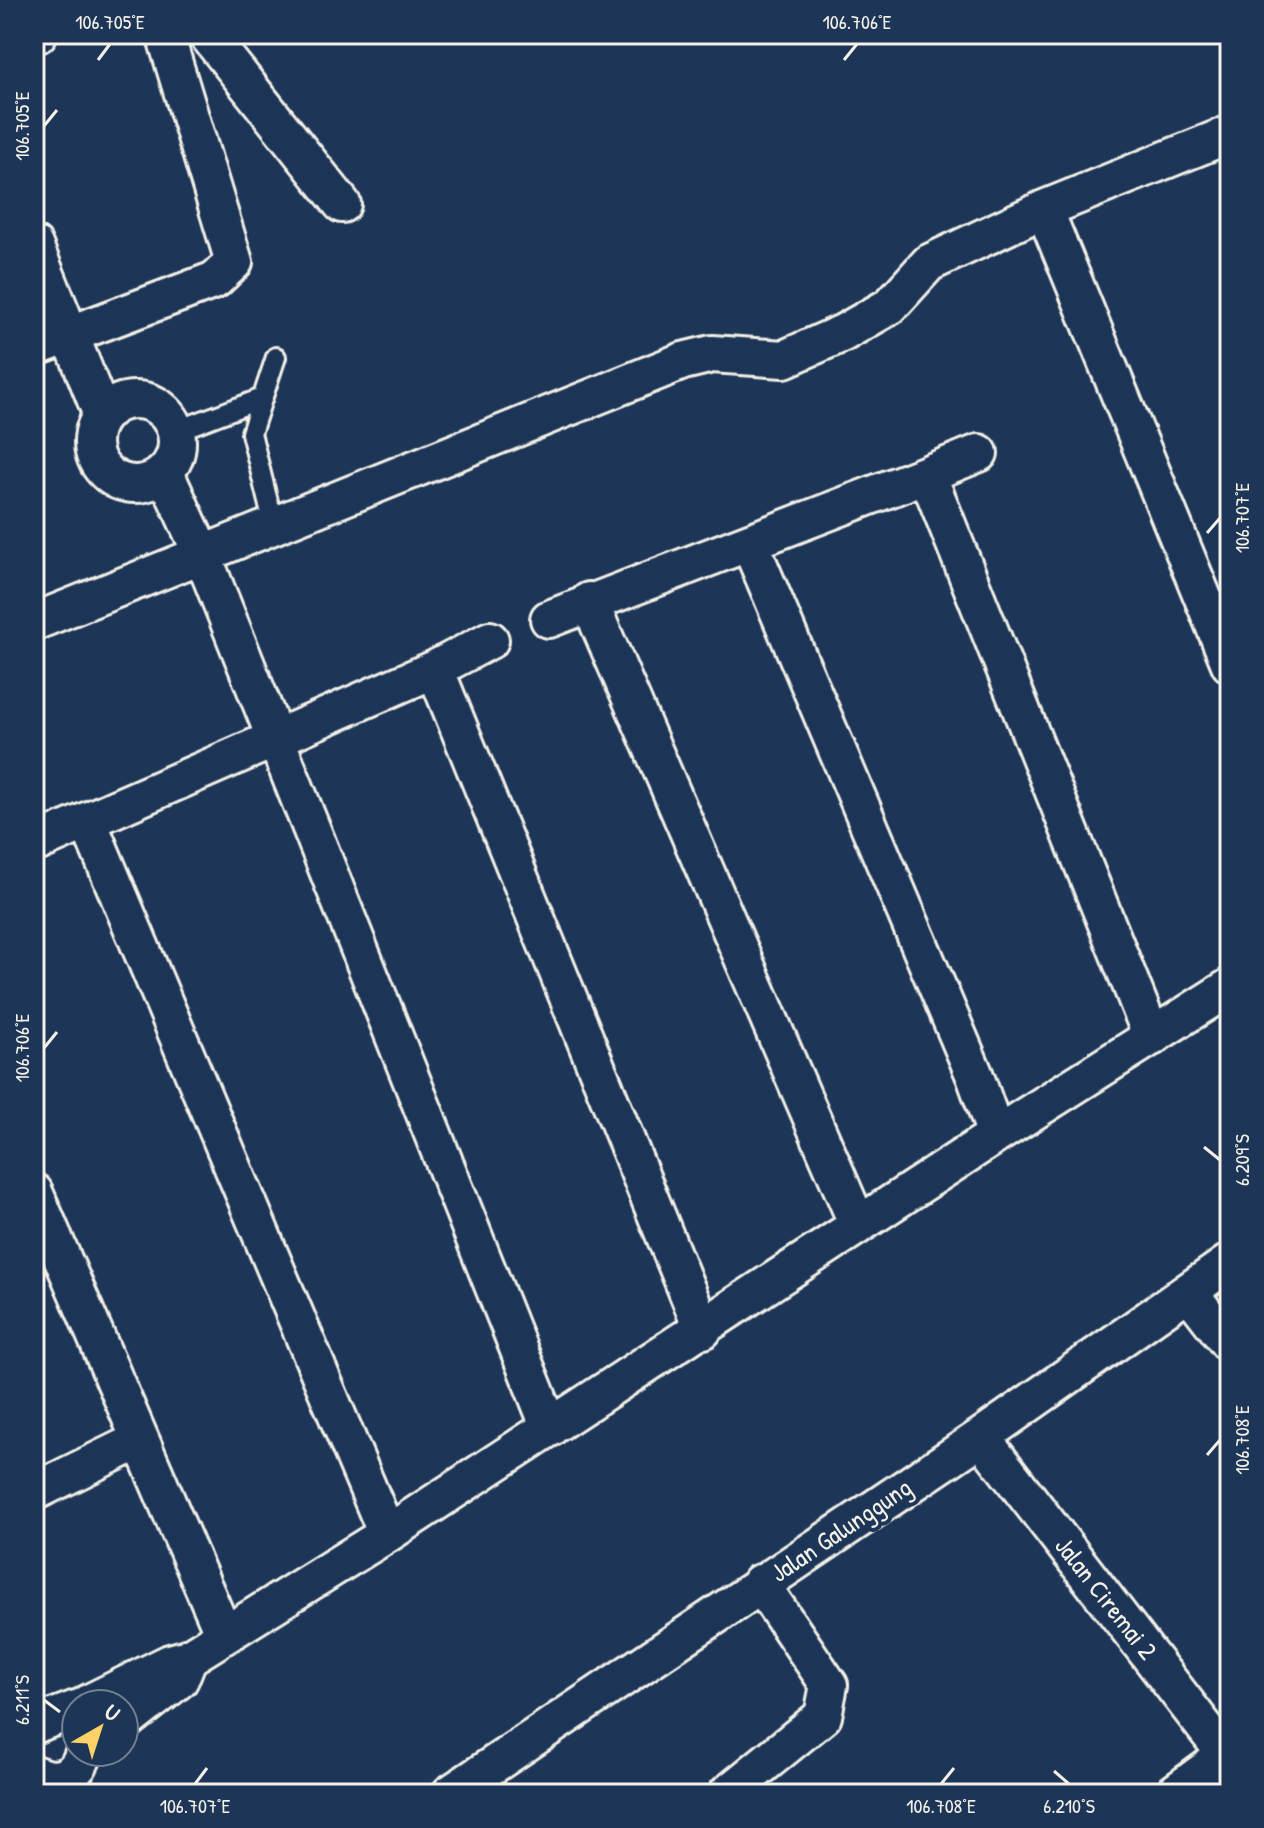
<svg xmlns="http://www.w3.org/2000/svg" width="1264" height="1828" font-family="'Patrick Hand',sans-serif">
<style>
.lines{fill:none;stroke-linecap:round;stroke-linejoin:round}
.service-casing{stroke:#f4f1e8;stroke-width:24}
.minor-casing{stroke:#f4f1e8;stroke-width:42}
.service{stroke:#1d3557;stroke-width:18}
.minor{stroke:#1d3557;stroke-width:36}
.ticks{fill:none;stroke:#f4f1e8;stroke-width:3}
.labels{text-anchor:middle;stroke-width:8;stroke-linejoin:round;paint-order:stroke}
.street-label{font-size:26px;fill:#f4f1e8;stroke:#1d3557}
.neatline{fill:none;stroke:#f4f1e8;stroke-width:3}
.ticks-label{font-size:20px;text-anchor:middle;fill:#f4f1e8}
</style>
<rect width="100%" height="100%" fill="#1d3557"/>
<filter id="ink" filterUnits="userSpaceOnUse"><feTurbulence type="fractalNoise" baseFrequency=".0125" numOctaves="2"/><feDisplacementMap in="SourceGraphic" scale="16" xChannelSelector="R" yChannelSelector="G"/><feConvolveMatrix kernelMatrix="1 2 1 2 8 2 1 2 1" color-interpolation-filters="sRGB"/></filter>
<g filter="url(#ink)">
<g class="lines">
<g class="service-casing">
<path id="service" d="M176,431L260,399
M274,526L251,433L276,357"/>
</g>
<g class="minor-casing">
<path id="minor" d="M207,34L342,204
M34,35L38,34
M1044,209L1230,664
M34,245L102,415
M34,348L215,280L234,262L165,34
M93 442a42 42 0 1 1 84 0a42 42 0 1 1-84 0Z
M165,473L202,554L550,1428
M927,474L979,453
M750,544L975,1076L996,1135
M589,601L858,1225
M549,619L927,474L1152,1037
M34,622L683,361L712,354L784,359L843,333L890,306L929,263L1044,209L1230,134
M435,669L703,1330
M88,822L387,1534
M34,844L435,669L490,640
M34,1192L224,1635
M1189,1292L1230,1345
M981,1437L1230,1760
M34,1492L140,1440
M87,1704L170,1663L188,1658L387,1534L996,1135L1230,987
M124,1723L180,1679L188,1659
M34,1725L76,1709
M34,1774C57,1784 77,1778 84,1752
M450,1794L981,1437L1230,1262
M727,1794L823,1716L829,1685L760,1583
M1173,1794L1226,1755"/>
</g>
<use href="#service" class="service"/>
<use href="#minor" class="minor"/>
</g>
</g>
<path class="ticks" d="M98,60L110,44M844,60L857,44M44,126L57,110M1207,533L1220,518M44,1048L57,1032M1204,1147L1220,1160M1207,1455L1220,1440M44,1700L60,1712M1054,1771L1069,1784M195,1784L207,1768M941,1784L954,1768"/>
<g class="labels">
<g class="street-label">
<text transform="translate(841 1530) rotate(-34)" y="9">Jalan Galunggung</text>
<text transform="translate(1106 1598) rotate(52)" y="9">Jalan Ciremai 2</text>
</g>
</g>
<rect width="1264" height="1828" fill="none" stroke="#1d3557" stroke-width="88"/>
<g transform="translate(100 1728) rotate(39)"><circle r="38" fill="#1d3557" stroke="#738091" stroke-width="2"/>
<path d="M0-6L14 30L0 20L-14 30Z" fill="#ffd166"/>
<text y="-12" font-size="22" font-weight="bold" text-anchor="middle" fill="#f4f1e8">U</text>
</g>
<rect x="44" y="44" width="1176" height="1740" class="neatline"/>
<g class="ticks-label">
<text x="110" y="29">106.705°E</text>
<text x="857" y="29">106.706°E</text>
<text transform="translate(22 126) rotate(-90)" y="7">106.705°E</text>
<text transform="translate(1242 518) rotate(-90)" y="7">106.707°E</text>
<text transform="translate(22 1048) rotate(-90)" y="7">106.706°E</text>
<text transform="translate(1242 1160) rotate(-90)" y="7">6.209°S</text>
<text transform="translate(1242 1440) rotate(-90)" y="7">106.708°E</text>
<text transform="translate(22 1700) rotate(-90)" y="7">6.211°S</text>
<text x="195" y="1813">106.707°E</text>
<text x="941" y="1813">106.708°E</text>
<text x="1069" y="1813">6.210°S</text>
</g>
</svg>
